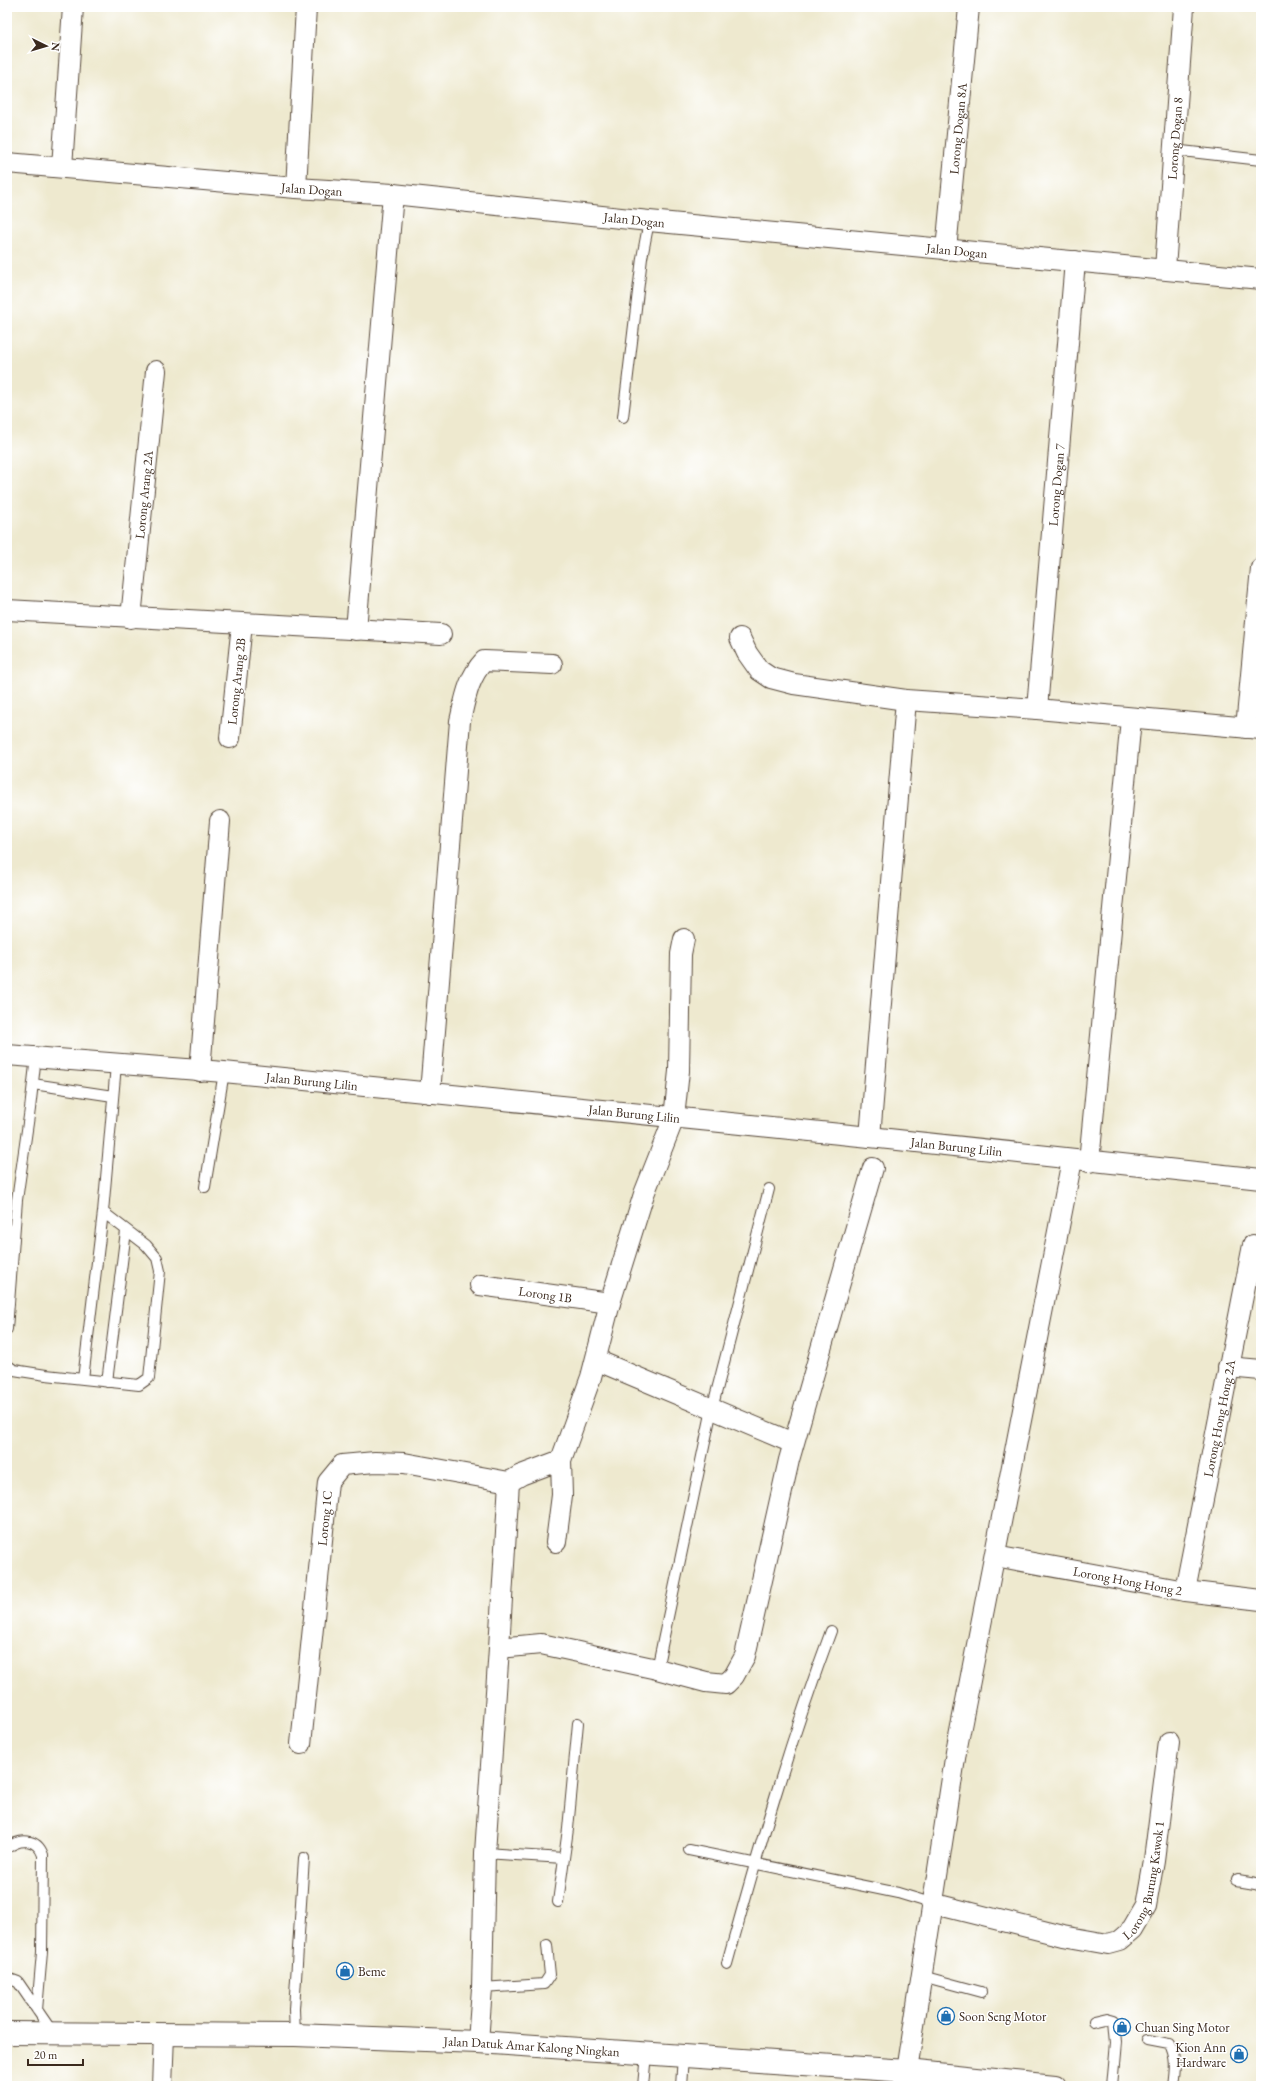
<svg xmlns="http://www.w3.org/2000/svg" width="1268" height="2093" font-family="'EB Garamond',serif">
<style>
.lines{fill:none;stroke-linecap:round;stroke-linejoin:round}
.service-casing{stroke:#564739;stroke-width:12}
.minor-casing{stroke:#564739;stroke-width:22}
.trunk-casing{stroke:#564739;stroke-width:24}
.service{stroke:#fff;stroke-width:10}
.minor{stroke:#fff;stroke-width:20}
.trunk{stroke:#fff;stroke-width:22}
.labels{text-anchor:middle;stroke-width:3;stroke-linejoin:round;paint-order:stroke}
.street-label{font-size:13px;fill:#3b2a1e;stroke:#fff}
.poi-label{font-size:13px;fill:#3b2a1e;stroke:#fff;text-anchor:start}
</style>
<rect width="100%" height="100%" fill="#fff"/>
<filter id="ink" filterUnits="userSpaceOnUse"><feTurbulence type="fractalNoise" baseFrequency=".025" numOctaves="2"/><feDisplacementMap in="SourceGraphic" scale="8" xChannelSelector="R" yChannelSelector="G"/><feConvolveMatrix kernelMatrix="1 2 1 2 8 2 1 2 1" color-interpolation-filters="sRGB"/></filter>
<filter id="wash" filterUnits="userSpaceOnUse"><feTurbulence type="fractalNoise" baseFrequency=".012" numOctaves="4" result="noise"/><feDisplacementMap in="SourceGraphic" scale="16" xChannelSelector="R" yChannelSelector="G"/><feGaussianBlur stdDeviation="0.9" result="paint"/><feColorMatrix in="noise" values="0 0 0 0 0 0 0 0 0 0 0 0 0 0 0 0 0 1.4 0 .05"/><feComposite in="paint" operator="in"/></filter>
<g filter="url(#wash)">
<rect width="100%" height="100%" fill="#eee9cf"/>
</g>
<g filter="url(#ink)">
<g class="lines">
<g class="service-casing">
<path id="service" d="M1173,150L1261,160
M623,417L642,258L649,221
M33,1084L113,1096
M205,1187L224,1072
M7,1329L17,1200L30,1109L36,1056
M7,1365L14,1370L46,1375L139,1385L149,1378L160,1271L157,1258L146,1245L103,1212
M83,1379L103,1212L116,1065
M107,1382L126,1231
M657,1669L712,1409L769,1189
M7,1848C20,1838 37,1838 43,1855L42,1952L37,2010
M689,1850L898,1893L931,1903
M485,1853L564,1858
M1237,1880L1261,1884
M558,1902L568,1829L578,1723
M727,1964C758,1851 790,1741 831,1631
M922,1976L981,1992
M7,1978L18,1982L53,2033
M482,1988L544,1984L550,1975L547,1945
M1094,2021L1107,2018L1114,2020L1116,2042L1112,2086
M295,2035L294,2009L304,1858
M1148,2040L1169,2044C1177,2058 1175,2071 1173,2086
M643,2086L646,2054
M681,2086L683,2056"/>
</g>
<g class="minor-casing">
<g id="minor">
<path id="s1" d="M7,163L296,188L393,194L649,221L1261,279"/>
<path d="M62,167L73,7"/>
<path d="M296,188L306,7"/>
<path id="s2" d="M946,250L969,7"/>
<path id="s3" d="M1165,269L1184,7"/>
<path d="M7,610L441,634"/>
<path id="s4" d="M131,618L156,371"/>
<path d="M356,630L393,194"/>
<path d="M740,638L747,653L759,670L771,678L794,684L906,700L1037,709L1261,729"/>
<path id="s5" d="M1037,709L1075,261"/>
<path d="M1246,728L1261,568"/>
<path id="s6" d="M230,738L242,624"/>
<path id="s7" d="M7,1055L224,1072L870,1137L1261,1179"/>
<path d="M200,1071L220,821"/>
<path d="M430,1093L460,721C465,700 468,678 484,661L552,664"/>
<path d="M870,1137L906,700"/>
<path d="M1089,1162L1131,719"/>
<path id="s8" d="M480,1285L610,1303"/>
<path d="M596,1360L793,1443"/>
<path d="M1228,1367L1261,1370"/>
<path d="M509,1482L521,1475L561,1460L591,1377L610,1303L644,1194L674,1118L679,1071L681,954L684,939"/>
<path d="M556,1542L562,1495L561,1460"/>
<path id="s9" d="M995,1556L1185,1591L1261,1600"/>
<path id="s10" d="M1185,1591L1253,1245"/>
<path d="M499,1648L541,1644L657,1669L706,1682L726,1684L734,1676L745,1656L789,1460L873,1168"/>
<path id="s11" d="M301,1744L328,1482L342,1465L375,1462L404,1463L509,1482"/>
<path id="s12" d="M931,1903L1063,1936L1108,1944L1119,1941L1132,1930L1146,1906L1154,1860L1169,1742"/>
<path d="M478,2042L482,1988L485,1853L499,1648L509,1482"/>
<path d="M907,2071L956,1752L1072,1160"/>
<path d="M162,2086L164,2035"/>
</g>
</g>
<g class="trunk-casing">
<g id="trunk">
<path id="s13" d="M7,2033L295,2035L478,2042L907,2071L1055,2086"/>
</g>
</g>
<use href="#service" class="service"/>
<use href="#minor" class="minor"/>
<use href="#trunk" class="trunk"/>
</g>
</g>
<defs>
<g id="shop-ring" transform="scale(0.9)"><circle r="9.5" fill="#fff" stroke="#1f6fb2" stroke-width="1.5"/><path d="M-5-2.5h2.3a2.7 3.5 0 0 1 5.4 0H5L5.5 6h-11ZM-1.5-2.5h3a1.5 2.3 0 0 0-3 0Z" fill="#1f6fb2"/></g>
</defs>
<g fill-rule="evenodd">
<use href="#shop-ring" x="345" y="1971"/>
<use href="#shop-ring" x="946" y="2016"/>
<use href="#shop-ring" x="1122" y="2027"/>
<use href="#shop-ring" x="1239" y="2054"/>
</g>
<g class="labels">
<g class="street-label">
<text dy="5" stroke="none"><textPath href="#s2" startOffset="122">Lorong Dogan 8A</textPath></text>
<text dy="5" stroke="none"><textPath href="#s3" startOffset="131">Lorong Dogan 8</textPath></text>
<text dy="5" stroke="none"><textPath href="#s1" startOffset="306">Jalan Dogan</textPath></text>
<text dy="5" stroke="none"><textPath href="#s1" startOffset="630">Jalan Dogan</textPath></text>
<text dy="5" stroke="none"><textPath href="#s1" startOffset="954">Jalan Dogan</textPath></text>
<text dy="5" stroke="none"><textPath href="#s5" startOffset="225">Lorong Dogan 7</textPath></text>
<text dy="5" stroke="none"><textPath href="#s4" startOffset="124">Lorong Arang 2A</textPath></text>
<text dy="5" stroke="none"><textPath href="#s6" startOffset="57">Lorong Arang 2B</textPath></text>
<text dy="5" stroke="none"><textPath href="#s7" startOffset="306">Jalan Burung Lilin</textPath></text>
<text dy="5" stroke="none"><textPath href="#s7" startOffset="630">Jalan Burung Lilin</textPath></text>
<text dy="5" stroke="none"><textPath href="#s7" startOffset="954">Jalan Burung Lilin</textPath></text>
<text dy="5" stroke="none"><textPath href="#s8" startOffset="66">Lorong 1B</textPath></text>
<text dy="5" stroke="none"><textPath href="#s10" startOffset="176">Lorong Hong Hong 2A</textPath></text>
<text dy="5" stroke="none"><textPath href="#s11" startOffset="227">Lorong 1C</textPath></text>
<text dy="5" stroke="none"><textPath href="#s9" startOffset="135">Lorong Hong Hong 2</textPath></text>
<text dy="5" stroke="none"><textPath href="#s12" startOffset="262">Lorong Burung Kawok 1</textPath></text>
<text dy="5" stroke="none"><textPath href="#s13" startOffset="525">Jalan Datuk Amar Kalong Ningkan</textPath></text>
</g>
<g class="poi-label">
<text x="358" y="1976">Beme</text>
<text x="959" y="2021">Soon Seng Motor</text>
<text x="1135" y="2032">Chuan Sing Motor</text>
<text x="1226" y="2052" text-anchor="end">Kion Ann<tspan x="1226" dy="15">Hardware</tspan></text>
</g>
</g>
<rect width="1268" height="2093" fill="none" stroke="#fff" stroke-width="24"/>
<g transform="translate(46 46) rotate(95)" stroke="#ffffff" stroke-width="3" paint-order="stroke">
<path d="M0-3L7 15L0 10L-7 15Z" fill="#3b2a1e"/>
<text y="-6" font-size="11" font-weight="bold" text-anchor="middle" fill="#3b2a1e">N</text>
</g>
<path d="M28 2059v6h55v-6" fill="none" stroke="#3b2a1e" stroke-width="2"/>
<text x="34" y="2059" font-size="12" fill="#3b2a1e" stroke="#ffffff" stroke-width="3" paint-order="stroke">20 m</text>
</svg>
